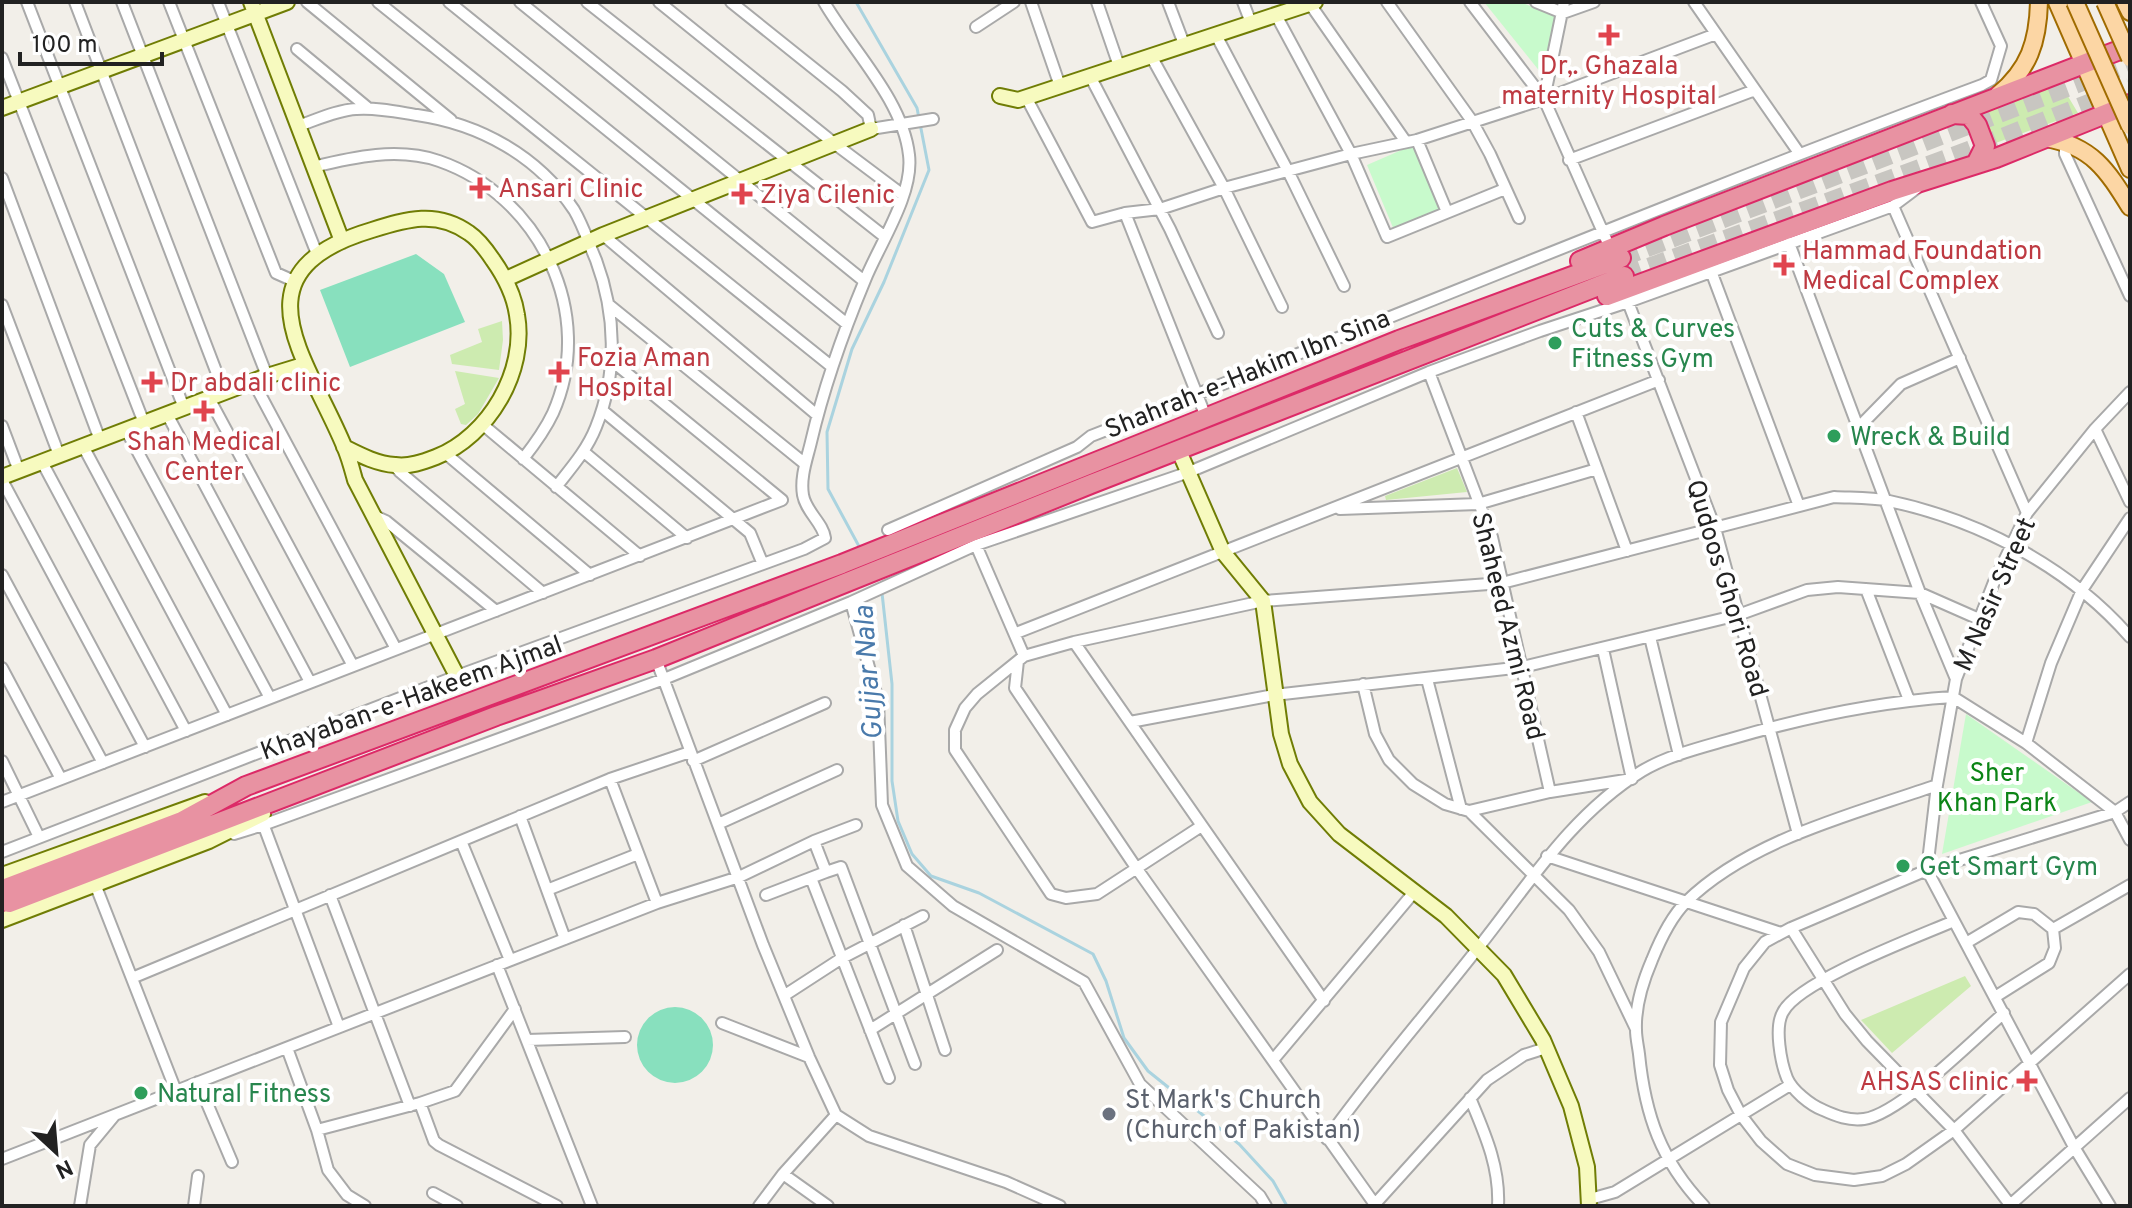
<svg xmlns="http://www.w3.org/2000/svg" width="2132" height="1208" font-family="Overpass,sans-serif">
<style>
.grass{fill:#cdebb0}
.park{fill:#c8facc}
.pitch{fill:#88e0be}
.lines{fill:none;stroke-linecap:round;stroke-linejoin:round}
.stream{stroke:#aad3df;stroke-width:3}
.highway-tunnel{stroke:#c8c6c1;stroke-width:18;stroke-dasharray:18 9;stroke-linecap:butt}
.street-casing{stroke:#a9a9a9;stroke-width:14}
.secondary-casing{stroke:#707d05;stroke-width:18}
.primary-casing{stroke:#a06b00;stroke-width:20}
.highway-casing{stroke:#dc2a67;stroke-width:22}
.street{stroke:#fff;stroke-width:10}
.secondary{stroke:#f7fabf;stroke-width:14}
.primary{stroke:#fcd6a4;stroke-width:16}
.highway{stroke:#e892a2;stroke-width:18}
.primary-bridge-casing{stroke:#a06b00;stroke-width:20;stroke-linecap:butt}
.primary-bridge{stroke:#fcd6a4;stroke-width:16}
.health-dot{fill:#e0444e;stroke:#fff;stroke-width:3}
.leisure-dot{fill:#2e9e5b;stroke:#fff;stroke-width:3}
.worship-dot{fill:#6b7280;stroke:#fff;stroke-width:3}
.labels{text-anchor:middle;stroke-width:8;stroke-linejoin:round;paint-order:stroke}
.health-label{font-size:26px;fill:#be3a42;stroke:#fff;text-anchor:start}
.leisure-label{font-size:26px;fill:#27864d;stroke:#fff;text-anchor:start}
.street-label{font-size:26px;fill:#222;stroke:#fff}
.park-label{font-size:26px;fill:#0c8416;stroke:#fff}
.worship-label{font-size:26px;fill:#5b616d;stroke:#fff;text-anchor:start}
.water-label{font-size:28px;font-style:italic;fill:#4a7aab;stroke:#fff}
</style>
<rect width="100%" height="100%" fill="#f2efe9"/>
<path class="grass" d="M2063,78L2066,93L2078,113L1993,144L1979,114Z
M502,321L503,340L499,370L452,364L450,355L482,342L478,329Z
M455,371L499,378L478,414L466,425L461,424L455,409L465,404Z
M1457,468L1467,492L1386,500L1385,496Z
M1965,976L1971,986L1892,1053L1861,1020Z"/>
<path class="park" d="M1484,2H1520L1557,17L1545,78Z
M1413,145L1441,210L1394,230L1367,165Z
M1966,714L2092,802L1942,854Z"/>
<path class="pitch" d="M416,254L444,274L465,322L350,367L320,290Z
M637 1045a38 38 0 1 1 76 0a38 38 0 1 1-76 0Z"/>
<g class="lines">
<path class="stream" d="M856,2L917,108L929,170L884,282L852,349L827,432L828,489L861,550
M882,593L892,684V781L898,821L912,854L931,876L979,893L1093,954L1106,981L1124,1038L1148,1071L1239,1144L1273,1181L1287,1206"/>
<path class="highway-tunnel" d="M1621,258L2130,64
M1624,276L1969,150L2130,87"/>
<g class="street-casing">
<path id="street" d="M27,2L184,408
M75,2L224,392
M122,2L267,376
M169,2L276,273L294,281
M218,2L317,254
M307,2L451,120
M378,2L831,366
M449,2L847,324
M520,2L864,281
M587,2L885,237
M659,2L835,144L903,195
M731,2L842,91L868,115L871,129L933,119
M1031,2L1060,86
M1097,2L1119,66
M1168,2L1184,44
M1243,2L1251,23
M1387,2L1472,121L1490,154L1519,218
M1470,2L1544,99L1610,248
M1536,2L1563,13L1594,2
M1694,2L1799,153
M1310,4L1406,142
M1276,15L1351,154L1387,237L1505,189
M976,27L1014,2
M1216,35L1289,173L1344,286
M297,49L368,108
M1151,56L1224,188L1282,307
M2,58L144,423
M1090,76L1170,229L1218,333
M1026,97L1092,222L1125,213L1160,209L1224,188L1351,154L1417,140L1544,99L1716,34
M1544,99L1564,2
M298,126C316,120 337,110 356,109C375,107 398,112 417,115C480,124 538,156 574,210C583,225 589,244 596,260C616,314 618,372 596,427C587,450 571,468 556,487
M1417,140L1447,212
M2065,141V154L2130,296
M1569,160L1755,90
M313,167C354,157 398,147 439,161C540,196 597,314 553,413C545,430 534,445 523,459
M2,178L100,440
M1893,206L2027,513
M1125,213L1206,417
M603,235L817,415
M1789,243L1920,593L1956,679
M1711,271L1799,506
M1628,302L1715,528L1798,834
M2,305L59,455
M609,305L804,463
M1429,372L1492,537L1550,792
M253,381L396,649
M209,398L353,666
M602,410L750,533L762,562
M1576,412L1627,551
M167,414L310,682
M482,424L640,556
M2,426L19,471
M1859,427L1901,384L1960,358
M2095,429L2130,502
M126,430L270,698
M83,446L227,715
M584,452L687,538
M445,453L590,575
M42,462L186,731
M395,466L400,472L543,593
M2,480L145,747
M1340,509L1478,504L1597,469
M375,516L386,521L496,611
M888,530L1077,447L1091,436C1388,320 1683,196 1982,85L1991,80L2001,46L1981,2
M976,545L1024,656
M2,575L103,763
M1866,589L1909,700
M851,602L878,700L882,805L907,866L953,906L1084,982L1140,1084L1260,1196L1266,1206
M1016,633L1659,380
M1650,637L1679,755
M1074,642L1324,1001
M656,659L763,945L809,1057L836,1115L869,1136L1006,1182L1060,1206
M1018,661L1015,688L1137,869L1376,1206
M2,668L61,779
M1427,679L1461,809
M1363,684L1375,734L1389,760L1413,784L1445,804L1469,811L1550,792L1632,779L1603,649
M1953,697L2026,743L2115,812L2130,840
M1130,722L1274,695L1523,667L1738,615L1807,590L1838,587L1920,593L1979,619
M2026,743L2051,663L2082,590L2130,518
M2,761L39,837
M693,761L825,703
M610,779L657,903
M2,802L782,500L612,361
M2130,802L2115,812L1927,870L1791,928L1765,942L1744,968L1721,1022L1720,1065L1728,1090L1741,1115L1761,1141L1787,1164L1815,1175L1854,1180L1882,1176L1906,1164L1954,1130L2130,974
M1469,811L1569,910L1599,952L1636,1029
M520,816L565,939
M262,821L339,1027
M718,824L837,770
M1200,827L1097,894L1066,898L1051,894L955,750V730L965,708L977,694L1024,656L1074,642L1263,601L1502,583L1834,497C1852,498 1871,497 1889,501C1979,520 2069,567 2130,637
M234,834L263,825L664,679L851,602L976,545L1189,472L1429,372L1540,331L1628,302L1893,206L1917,188
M461,841L510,960
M2,852L457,676L804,549L825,538C823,523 806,512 803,495C800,477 807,459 811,442C824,386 843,333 865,280C879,245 914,194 909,155C903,100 851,49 824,2
M1547,856L1781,933
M826,872L841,867L915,1064
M811,878L889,1078
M95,884L176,1091
M547,890L638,854
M330,895L410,1106
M766,895L826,872L814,841
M1954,921C1917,937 1799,981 1783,1012C1774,1027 1781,1063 1787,1078C1792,1090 1810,1105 1823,1110C1836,1116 1849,1121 1864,1119C1900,1114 1974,1039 2004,1013
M904,925L945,1050
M1791,928L1845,1014L1867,1041L1954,1130L2011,1206
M1966,943L2018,912L2034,914L2053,929L2130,885
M497,965L592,1206
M132,978L610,779L690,752
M785,995L842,958L923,916
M1995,997L2049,963L2055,948L2053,929
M722,1023L809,1057
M870,1030L997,950
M527,1040L625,1037
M287,1048L317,1130L328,1170L347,1195L365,1206
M1273,1060L1415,891
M198,1082L232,1162
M1470,1098C1485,1134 1500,1167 1498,1206
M420,1103L434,1141L439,1145L557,1206
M317,1130L420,1103L455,1091L515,1009
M1327,1139C1374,1073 1428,1012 1478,948C1528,885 1571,815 1642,771C1667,756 1699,748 1727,740C1801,718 1876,702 1953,697
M2,1159L657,903L739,877L814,841L856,825
M783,1174L828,1206
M433,1193L457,1206
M1590,1199L1615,1192L1790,1085
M1375,1204L1487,1080L1524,1055L1546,1048
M80,1206L90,1145L114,1116
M194,1206L198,1176
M759,1206L783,1174L836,1115
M1704,1206C1661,1161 1645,1115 1639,1054C1638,1046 1636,1038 1636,1030C1635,1006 1643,981 1652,960C1660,940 1671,917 1686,902C1750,839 1855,814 1937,785
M2009,1206L2130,1098
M2110,1206L2074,1147L1927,870L1937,785L1956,679L1994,582L2027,513L2095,429L2130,392"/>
</g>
<g class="secondary-casing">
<path id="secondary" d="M251,2L342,241
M1000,96L1018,100L1315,2
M2,108L287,2
M506,279L603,235L871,129
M344,447C360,455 377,464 395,465C409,467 423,462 436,457C489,436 527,371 517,315C514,294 505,277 493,260C487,251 478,239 469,233C437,210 407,219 372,230C231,272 307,357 344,446C349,457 352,469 355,480L457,676
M1179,451L1223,552L1263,601L1281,734L1290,764L1310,802L1339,834L1446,916L1504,975L1543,1040L1571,1106L1587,1167L1589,1206
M2,477L267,376L303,365
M2,875L205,802
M2,920L209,841L263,814"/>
</g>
<g class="primary-casing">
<path id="primary" d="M2057,2L2130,169
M2125,2L2130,12
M1998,95C2029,69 2038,42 2039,2
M2046,138C2092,146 2107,170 2130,207"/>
</g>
<g class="highway-casing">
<path id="highway" d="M1952,114L1969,115L1977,125L1985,146L1976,164
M1580,261L1664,226L2130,46
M1607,296L1892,191L1996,158L2130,104
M3,889L182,821L246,786L842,564L1399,340L1621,258
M9,903L496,716L656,659L1091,484L1624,276"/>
</g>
<use href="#street" class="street"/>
<use href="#secondary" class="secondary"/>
<use href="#primary" class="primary"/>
<use href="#highway" class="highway"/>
<g class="primary-bridge-casing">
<path id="primary-bridge" d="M2075,2L2130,126
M2105,2L2130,58"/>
</g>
<use href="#primary-bridge" class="primary-bridge"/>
</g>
<g class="health-dot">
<path d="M1605 23h8v8h8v8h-8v8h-8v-8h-8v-8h8z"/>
<path d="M476 176h8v8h8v8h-8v8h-8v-8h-8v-8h8z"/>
<path d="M738 182h8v8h8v8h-8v8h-8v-8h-8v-8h8z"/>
<path d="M1780 253h8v8h8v8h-8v8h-8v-8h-8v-8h8z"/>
<path d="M555 360h8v8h8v8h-8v8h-8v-8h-8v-8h8z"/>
<path d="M148 370h8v8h8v8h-8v8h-8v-8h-8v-8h8z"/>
<path d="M200 399h8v8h8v8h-8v8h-8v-8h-8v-8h8z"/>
<path d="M2023 1069h8v8h8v8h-8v8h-8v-8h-8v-8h8z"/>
</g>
<g class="leisure-dot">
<circle cx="1555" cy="343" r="8"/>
<circle cx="1834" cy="436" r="8"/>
<circle cx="1903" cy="866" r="8"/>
<circle cx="141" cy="1093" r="8"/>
</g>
<circle class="worship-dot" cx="1109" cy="1114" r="8"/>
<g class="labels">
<g class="health-label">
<text x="1609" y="74" text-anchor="middle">Dr,. Ghazala<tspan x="1609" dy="30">maternity Hospital</tspan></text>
<text x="498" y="197">Ansari Clinic</text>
<text x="760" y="203">Ziya Cilenic</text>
<text x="1802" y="259">Hammad Foundation<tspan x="1802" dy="30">Medical Complex</tspan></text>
<text x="577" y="366">Fozia Aman<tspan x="577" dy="30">Hospital</tspan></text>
<text x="170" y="391">Dr abdali clinic</text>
<text x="204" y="450" text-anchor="middle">Shah Medical<tspan x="204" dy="30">Center</tspan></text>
<text x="2009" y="1090" text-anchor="end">AHSAS clinic</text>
</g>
<g class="leisure-label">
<text x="1571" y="337">Cuts &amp; Curves<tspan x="1571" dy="30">Fitness Gym</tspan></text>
<text x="1850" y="445">Wreck &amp; Build</text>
<text x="1919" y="875">Get Smart Gym</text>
<text x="157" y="1102">Natural Fitness</text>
</g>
<g class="street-label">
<text transform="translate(1247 373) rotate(-22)" y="9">Shahrah-e-Hakim Ibn Sina</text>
<text transform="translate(1728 588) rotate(73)" y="9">Qudoos Ghori Road</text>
<text transform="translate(1994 594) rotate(-66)" y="9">M Nasir Street</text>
<text transform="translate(1509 626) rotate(76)" y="9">Shaheed Azmi Road</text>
<text transform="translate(411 697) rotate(-20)" y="9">Khayaban-e-Hakeem Ajmal</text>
</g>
<g class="park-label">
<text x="1997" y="781">Sher<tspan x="1997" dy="30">Khan Park</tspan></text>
</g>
<g class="worship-label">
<text x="1125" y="1108">St Mark's Church<tspan x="1125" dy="30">(Church of Pakistan)</tspan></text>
</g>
<g class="water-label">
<text transform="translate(867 673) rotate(-94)" y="10">Gujjar Nala</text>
</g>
</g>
<rect width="2132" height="1208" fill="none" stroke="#222222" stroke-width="8"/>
<g transform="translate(56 1152) rotate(154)" stroke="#ffffff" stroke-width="6" paint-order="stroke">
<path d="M0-6L14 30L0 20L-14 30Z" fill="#222222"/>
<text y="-12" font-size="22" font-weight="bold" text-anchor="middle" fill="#222222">N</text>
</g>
<path d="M20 52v12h142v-12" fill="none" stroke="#222222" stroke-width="4"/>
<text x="32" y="52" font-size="24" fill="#222222" stroke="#ffffff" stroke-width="6" paint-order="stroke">100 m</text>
</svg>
